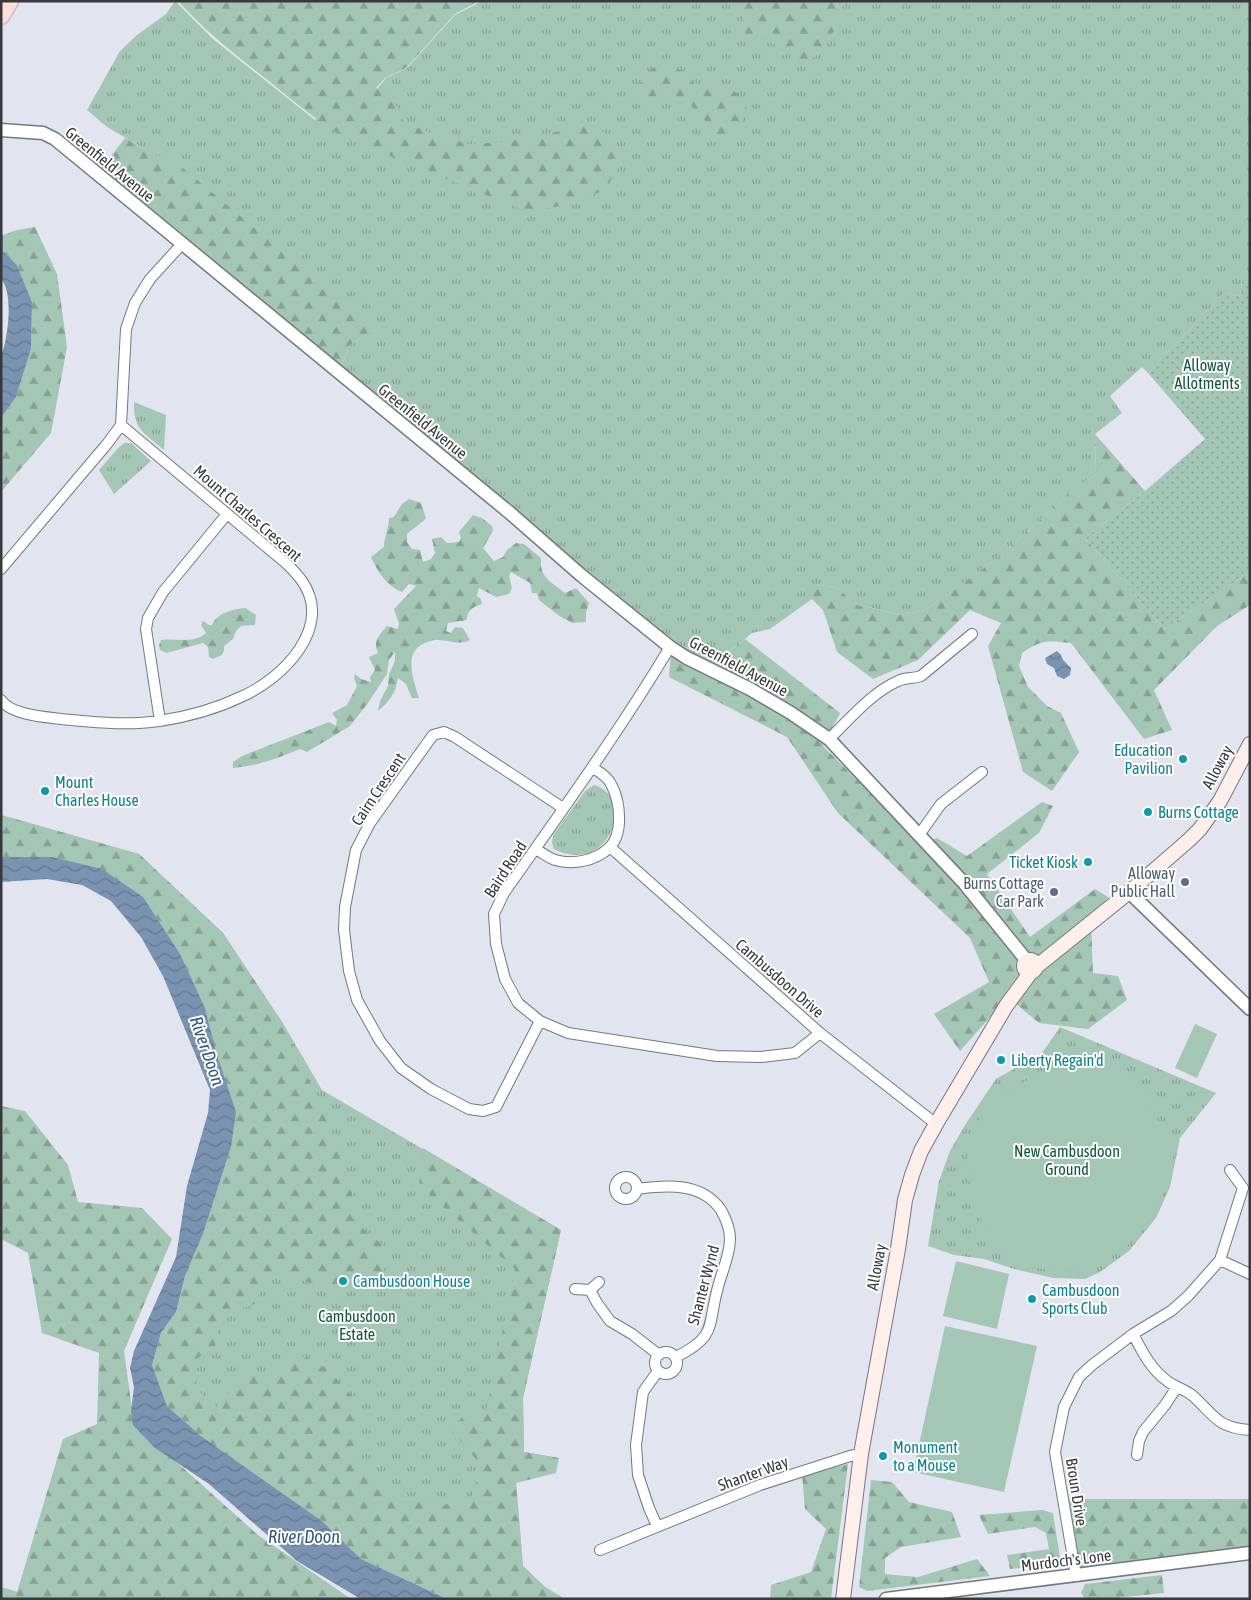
<svg xmlns="http://www.w3.org/2000/svg" width="1251" height="1600" font-family="'Asap Condensed',sans-serif">
<style>
.grass{fill:url(#grass-tufts)}
.forest{fill:url(#forest-firs)}
.garden{fill:url(#garden-dots)}
.pitch{fill:#a4c6b4}
.water{fill:url(#water-waves)}
.lines{fill:none;stroke-linecap:round;stroke-linejoin:round}
.minor-casing{stroke:#757881;stroke-width:12}
.tertiary-casing{stroke:#757881;stroke-width:15}
.secondary-casing{stroke:#757881;stroke-width:16}
.primary-casing{stroke:#c3c4c5;stroke-width:19}
.minor{stroke:#fff;stroke-width:10}
.tertiary{stroke:#fff;stroke-width:12}
.secondary{stroke:#feefea;stroke-width:14}
.primary{stroke:#fddfd6;stroke-width:16}
.culture-dot{fill:#0f9aa8;stroke:#fff;stroke-width:2}
.service-dot{fill:#5c6f8a;stroke:#fff;stroke-width:2}
.labels{text-anchor:middle;stroke-width:4;stroke-linejoin:round;paint-order:stroke}
.street-label{font-size:16px;fill:#38393d;stroke:#fff}
.park-label{font-size:16px;fill:#0d583b;stroke:#fff}
.culture-label{font-size:16px;fill:#0d838f;stroke:#fff;text-anchor:start}
.service-label{font-size:16px;fill:#4e5e75;stroke:#fff;text-anchor:end}
.water-label{font-size:18px;font-style:italic;fill:#315782;stroke:#fff}
</style>
<defs>
<pattern id="grass-tufts" width="24" height="20" patternUnits="userSpaceOnUse" patternTransform="scale(1.25)"><rect width="24" height="20" fill="#a4c6b4"/><path d="M3 7l-1-3M5 7V3M7 7l1-3M15 17l-1-3M17 17v-4M19 17l1-3" fill="none" stroke="#87a294"/></pattern>
<pattern id="forest-firs" width="22" height="20" patternUnits="userSpaceOnUse" patternTransform="scale(1.25)"><rect width="22" height="20" fill="#a4c6b4"/><path d="M5 1l3.5 6h-7zM16 11l3.5 6h-7z" fill="#87a294"/></pattern>
<pattern id="garden-dots" width="8" height="8" patternUnits="userSpaceOnUse" patternTransform="scale(1.25)"><rect width="8" height="8" fill="#a4c6b4"/><path d="M2 2h.1M6 6h.1" fill="none" stroke="#87a294" stroke-width="1.8" stroke-linecap="round"/></pattern>
<pattern id="water-waves" width="16" height="10" patternUnits="userSpaceOnUse" patternTransform="scale(1.25)"><rect width="16" height="10" fill="#7993b1"/><path d="M0 5q4-4 8 0t8 0" fill="none" stroke="#647991"/></pattern>
</defs>
<rect width="100%" height="100%" fill="#e2e5f0"/>
<path class="grass" d="M175,1L213,39L315,120L377,89L386,78L407,68L455,15L482,1H1250V282L1242,281L1240,296L1224,293L1148,373L1142,367L1110,396L1122,413L1095,434L1096,474L1070,492L1002,555L925,610L901,615L872,608L857,605L836,587L816,585L812,599L770,629L752,633L716,662L673,641L339,373L349,346L375,329L150,152L107,127L87,110L120,51L137,35L166,14Z
M134,402L166,415L164,450C145,433 133,430 134,402Z
M124,443H131L151,461L114,494L99,470L118,448Z
M594,785C638,798 608,877 554,849L552,843L553,835L586,790Z
M1,815L139,854L223,933L284,1025L322,1090L561,1230L523,1398L524,1452L559,1458L516,1483L523,1566L545,1587L565,1599H447L167,1406L231,1147L143,897L52,857H1Z
M1060,1027L1216,1093L1180,1138L1170,1187L1156,1218L1129,1251L1100,1272L1085,1279L1053,1278L1014,1269L984,1259L954,1255L928,1246L939,1181L950,1151L965,1125L996,1079L1042,1053Z
M1,1587L18,1592L15,1599H1Z"/>
<path class="forest" d="M178,1H479L455,14L406,68L385,78L376,88L392,96L403,121L428,132L468,144L507,142L595,124L628,155L602,191L575,203L528,212L376,150C338,140 301,107 270,82C238,57 206,32 178,1Z
M746,1H844C839,21 822,72 793,58C790,56 788,52 785,50C778,45 755,37 745,33V24L741,11L746,6Z
M659,64L683,71L695,86L706,90L719,91L728,86L742,98L747,109L741,126L727,139L711,134C706,117 696,109 683,98L666,99L648,107L641,98L639,85L648,71Z
M125,138L150,152L177,163L375,329L349,346L339,373L97,174Z
M35,227L57,274L67,347L51,433L1,492V418L16,397L31,349L32,302L17,265L3,251V235L17,230Z
M1095,434L1145,491L1085,538L1164,629L1250,572V605L1217,626L1154,690L1172,730L1144,739L1071,643C1047,641 1043,639 1022,653L1019,666L1028,687L1047,706L1061,713L1079,752L1052,791L1023,772L988,646L1001,623L970,610L918,660L873,679L837,652L823,610L812,599L815,585L836,587L857,605L872,608L901,615L925,610L1002,555L1070,492L1096,474Z
M409,499L421,503L426,518C420,525 413,528 407,534V542L412,549L420,550L423,562L431,559L435,553L432,539L441,537L447,543L459,542L461,538L459,532L473,515L482,518L492,526L493,531L483,548L494,561L503,557L507,550L516,543L524,544L541,558C539,578 552,582 565,593L576,588L589,603L586,612V622L572,623L558,615L539,600L537,593H532L530,583L511,572L509,576L512,588L509,594L496,597L479,588L477,596L481,599L482,604C473,607 467,610 467,620L448,623L446,631L451,633L455,627L463,628L470,640C459,646 447,639 436,640C432,640 428,642 425,643C402,652 414,681 419,698H412L406,684L398,678C396,693 389,702 378,711L380,701L388,686L389,674L395,661V652L389,660L387,674L368,703L350,726L307,752L300,749C279,758 257,766 233,768V762L242,756L329,722L336,726L337,720L332,713L347,705L357,686L354,678L355,674L361,679L371,682L370,677L375,670L369,657L378,653C372,642 380,634 387,626L398,629L399,624L394,609L416,586L409,584L402,592C388,587 377,571 371,557L384,547C384,536 389,529 389,518L394,517L402,504Z
M245,608L256,615L255,625L241,626L236,631L233,639L224,646V651L222,655L213,659L209,657L208,647L203,643L166,653L160,650L159,646L161,640C175,638 194,644 206,633L201,625L203,621L209,625H212C217,613 233,609 245,608Z
M745,639L840,713L823,746L922,844L937,838L967,856L1042,802L1053,806L1039,833L987,874L1030,937L1095,889L1108,897L1091,922L1093,973L1118,976L1127,1000L1088,1029L1039,1023L1008,997L960,1051L934,1014L989,982L970,938L838,813L787,737L669,677L672,641L716,662Z
M1,815L139,854L223,933L284,1025L333,1133L362,1228L389,1250L380,1287L312,1283L269,1272L255,1304L220,1316L215,1346L197,1359L196,1388L216,1407L243,1376H265L305,1356L327,1369L356,1400L355,1454L396,1494L437,1507L472,1497L481,1465L451,1430L463,1416L485,1417L515,1269L419,1186L423,1148L561,1230L523,1398L524,1452L559,1458L556,1473L516,1483L523,1566L545,1587L565,1599H447L361,1559L322,1521L201,1436L167,1406L152,1365L161,1333L176,1312L185,1276L203,1234L231,1147L216,1052L205,1008L180,954L143,897L52,857H1Z
M1,1106L25,1111L68,1165L78,1202L142,1208L172,1239L124,1351L134,1424L258,1535L351,1599H15L63,1439L97,1424L99,1353L42,1333L28,1253L1,1239Z
M848,1464L831,1599H770L771,1585L811,1572L826,1529L805,1509L802,1474Z
M871,1480L892,1482L909,1502L952,1512L961,1537L901,1547L885,1558V1574L918,1577L977,1559L990,1576L867,1591L859,1587Z
M1062,1499H1250V1553L1076,1576Z
M1042,1510L1053,1513L1060,1558L1053,1565L1010,1569L1007,1555L1049,1549L1046,1533L1035,1527L988,1534L979,1515Z
M1162,1575L1164,1593L1105,1599H1085L1081,1593L1085,1584Z"/>
<path class="garden" d="M1242,281L1250,282V572L1164,629L1085,538L1145,491L1205,439L1148,373L1224,293L1240,296Z"/>
<path class="pitch" d="M1195,1024L1217,1034L1197,1078L1175,1068Z
M1078,1062C1098,1064 1129,1067 1143,1085C1151,1095 1151,1113 1152,1126L1172,1143L1174,1151L1168,1185L1150,1219L1125,1248L1104,1261L1080,1271H1059L1036,1268L1010,1260L995,1243L982,1222L970,1185L967,1156L970,1134L983,1113L1003,1095L1024,1082L1056,1067Z
M956,1261L1009,1274L997,1329L943,1316Z
M945,1326L1037,1346L1004,1492L913,1472Z"/>
<path class="water" d="M1,233L3,235V251L17,265L32,302L31,349L16,397L1,418V356C8,339 14,293 1,279Z
M1057,651L1061,655L1063,660L1071,668L1070,675L1064,679L1057,676L1054,668L1047,664L1045,658Z
M1,857H52L102,869L143,897L180,954L205,1008L216,1052L236,1112L231,1147L203,1234L185,1276L176,1312L161,1333L152,1365L167,1406L201,1436L322,1521L361,1559L447,1599L359,1598L297,1561L209,1484L155,1448L133,1425L131,1411L134,1387L130,1368L134,1351L176,1257L187,1186L208,1113L210,1090L163,976L141,937L111,901L82,885L47,879L1,882Z"/>
<g class="lines">
<g class="minor-casing">
<path id="minor" d="M1,569L107,444L121,425L126,329L135,303L150,279L182,244
M670,647C619,732 561,812 504,893L494,914L496,944L505,979L518,1003L540,1021L568,1033L717,1056L761,1057L795,1053L820,1033
M1,700C11,715 45,717 61,719C94,722 126,726 159,721C186,717 218,708 243,696C283,678 334,627 302,581C298,575 292,569 287,564L121,425
M160,721L146,629L148,618L163,592L227,514
M829,739C850,719 871,693 898,681C906,677 913,679 921,676L972,634
M919,835L941,804L982,772
M610,847L820,1033L936,1124
M535,849C542,852 548,858 555,860C573,865 595,861 609,848C624,834 620,802 612,786C609,778 600,772 593,768
M540,1021L496,1107L483,1111L469,1109L431,1089L401,1068L380,1041L357,1000L349,971L344,930L345,907L356,850L370,823L433,735L444,732L455,737L563,808
M615 1188a11 11 0 1 1 22 0a11 11 0 1 1-22 0Z
M637,1189C666,1185 702,1182 721,1210C726,1219 730,1228 730,1239C730,1255 722,1271 718,1287C707,1326 718,1336 676,1357
M1220,1260L1250,1274
M575,1289L590,1290L599,1282
M590,1290L597,1303L610,1321L632,1334L659,1355
M1133,1334C1142,1351 1150,1368 1166,1380C1174,1387 1185,1389 1193,1396C1214,1415 1217,1428 1250,1430
M655 1363a11 11 0 1 1 22 0a11 11 0 1 1-22 0Z
M1137,1455L1139,1441L1143,1432L1165,1405L1177,1387
M657,1526L649,1508L638,1475L636,1445L643,1392L658,1371
M600,1550L760,1485L850,1456L861,1454
M1076,1576L1055,1452L1064,1407L1079,1377L1092,1365L1133,1334L1171,1311L1188,1296L1220,1260L1243,1188L1230,1170"/>
</g>
<g class="tertiary-casing">
<path id="tertiary" d="M1,130L43,133L55,139L510,513L582,576L670,647L687,658L750,689L791,713L829,739L964,883L1027,961
M1129,892L1250,1009
M886,1599L1250,1553"/>
</g>
<g class="secondary-casing">
<path id="secondary" d="M1024 966a6 6 0 1 1 12 0a6 6 0 1 1-12 0Z
M1036,967L1129,892L1189,840L1200,829L1220,801L1250,744
M843,1599L861,1454L898,1249L905,1200L912,1175L921,1151L936,1124L1006,1006L1031,972"/>
</g>
<g class="primary-casing">
<path id="primary" d="M1,16L10,1"/>
</g>
<use href="#minor" class="minor"/>
<use href="#tertiary" class="tertiary"/>
<use href="#secondary" class="secondary"/>
<use href="#primary" class="primary"/>
</g>
<g class="culture-dot">
<circle cx="1183" cy="759" r="5"/>
<circle cx="45" cy="791" r="5"/>
<circle cx="1148" cy="812" r="5"/>
<circle cx="1088" cy="862" r="5"/>
<circle cx="1001" cy="1060" r="5"/>
<circle cx="343" cy="1281" r="5"/>
<circle cx="1032" cy="1299" r="5"/>
<circle cx="883" cy="1456" r="5"/>
</g>
<g class="service-dot">
<circle cx="1185" cy="882" r="5"/>
<circle cx="1054" cy="892" r="5"/>
</g>
<g class="labels">
<g class="street-label">
<text transform="translate(110 164) rotate(39)" y="6">Greenfield Avenue</text>
<text transform="translate(423 421) rotate(39)" y="6">Greenfield Avenue</text>
<text transform="translate(248 513) rotate(41)" y="6">Mount Charles Crescent</text>
<text transform="translate(739 666) rotate(28)" y="6">Greenfield Avenue</text>
<text transform="translate(1217 767) rotate(-62)" y="6">Alloway</text>
<text transform="translate(378 789) rotate(-56)" y="6">Cairn Crescent</text>
<text transform="translate(505 869) rotate(-57)" y="6">Baird Road</text>
<text transform="translate(780 978) rotate(41)" y="6">Cambusdoon Drive</text>
<text transform="translate(876 1267) rotate(-79)" y="6">Alloway</text>
<text transform="translate(703 1285) rotate(-75)" y="6">Shanter Wynd</text>
<text transform="translate(753 1473) rotate(-20)" y="6">Shanter Way</text>
<text transform="translate(1077 1492) rotate(81)" y="6">Broun Drive</text>
<text transform="translate(1066 1560) rotate(-7)" y="6">Murdoch's Lone</text>
</g>
<g class="park-label">
<text x="1207" y="371">Alloway<tspan x="1207" dy="18">Allotments</tspan></text>
<text x="1067" y="1157">New Cambusdoon<tspan x="1067" dy="18">Ground</tspan></text>
<text x="357" y="1322">Cambusdoon<tspan x="357" dy="18">Estate</tspan></text>
</g>
<g class="culture-label">
<text x="1173" y="756" text-anchor="end">Education<tspan x="1173" dy="18">Pavilion</tspan></text>
<text x="55" y="788">Mount<tspan x="55" dy="18">Charles House</tspan></text>
<text x="1158" y="818">Burns Cottage</text>
<text x="1078" y="868" text-anchor="end">Ticket Kiosk</text>
<text x="1011" y="1066">Liberty Regain'd</text>
<text x="353" y="1287">Cambusdoon House</text>
<text x="1042" y="1296">Cambusdoon<tspan x="1042" dy="18">Sports Club</tspan></text>
<text x="893" y="1453">Monument<tspan x="893" dy="18">to a Mouse</tspan></text>
</g>
<g class="service-label">
<text x="1175" y="879">Alloway<tspan x="1175" dy="18">Public Hall</tspan></text>
<text x="1044" y="889">Burns Cottage<tspan x="1044" dy="18">Car Park</tspan></text>
</g>
<g class="water-label">
<text transform="translate(207 1051) rotate(71)" y="6">River Doon</text>
<text x="304" y="1543">River Doon</text>
</g>
</g>
<rect width="1251" height="1600" fill="none" stroke="#38393d" stroke-width="5"/>
</svg>
